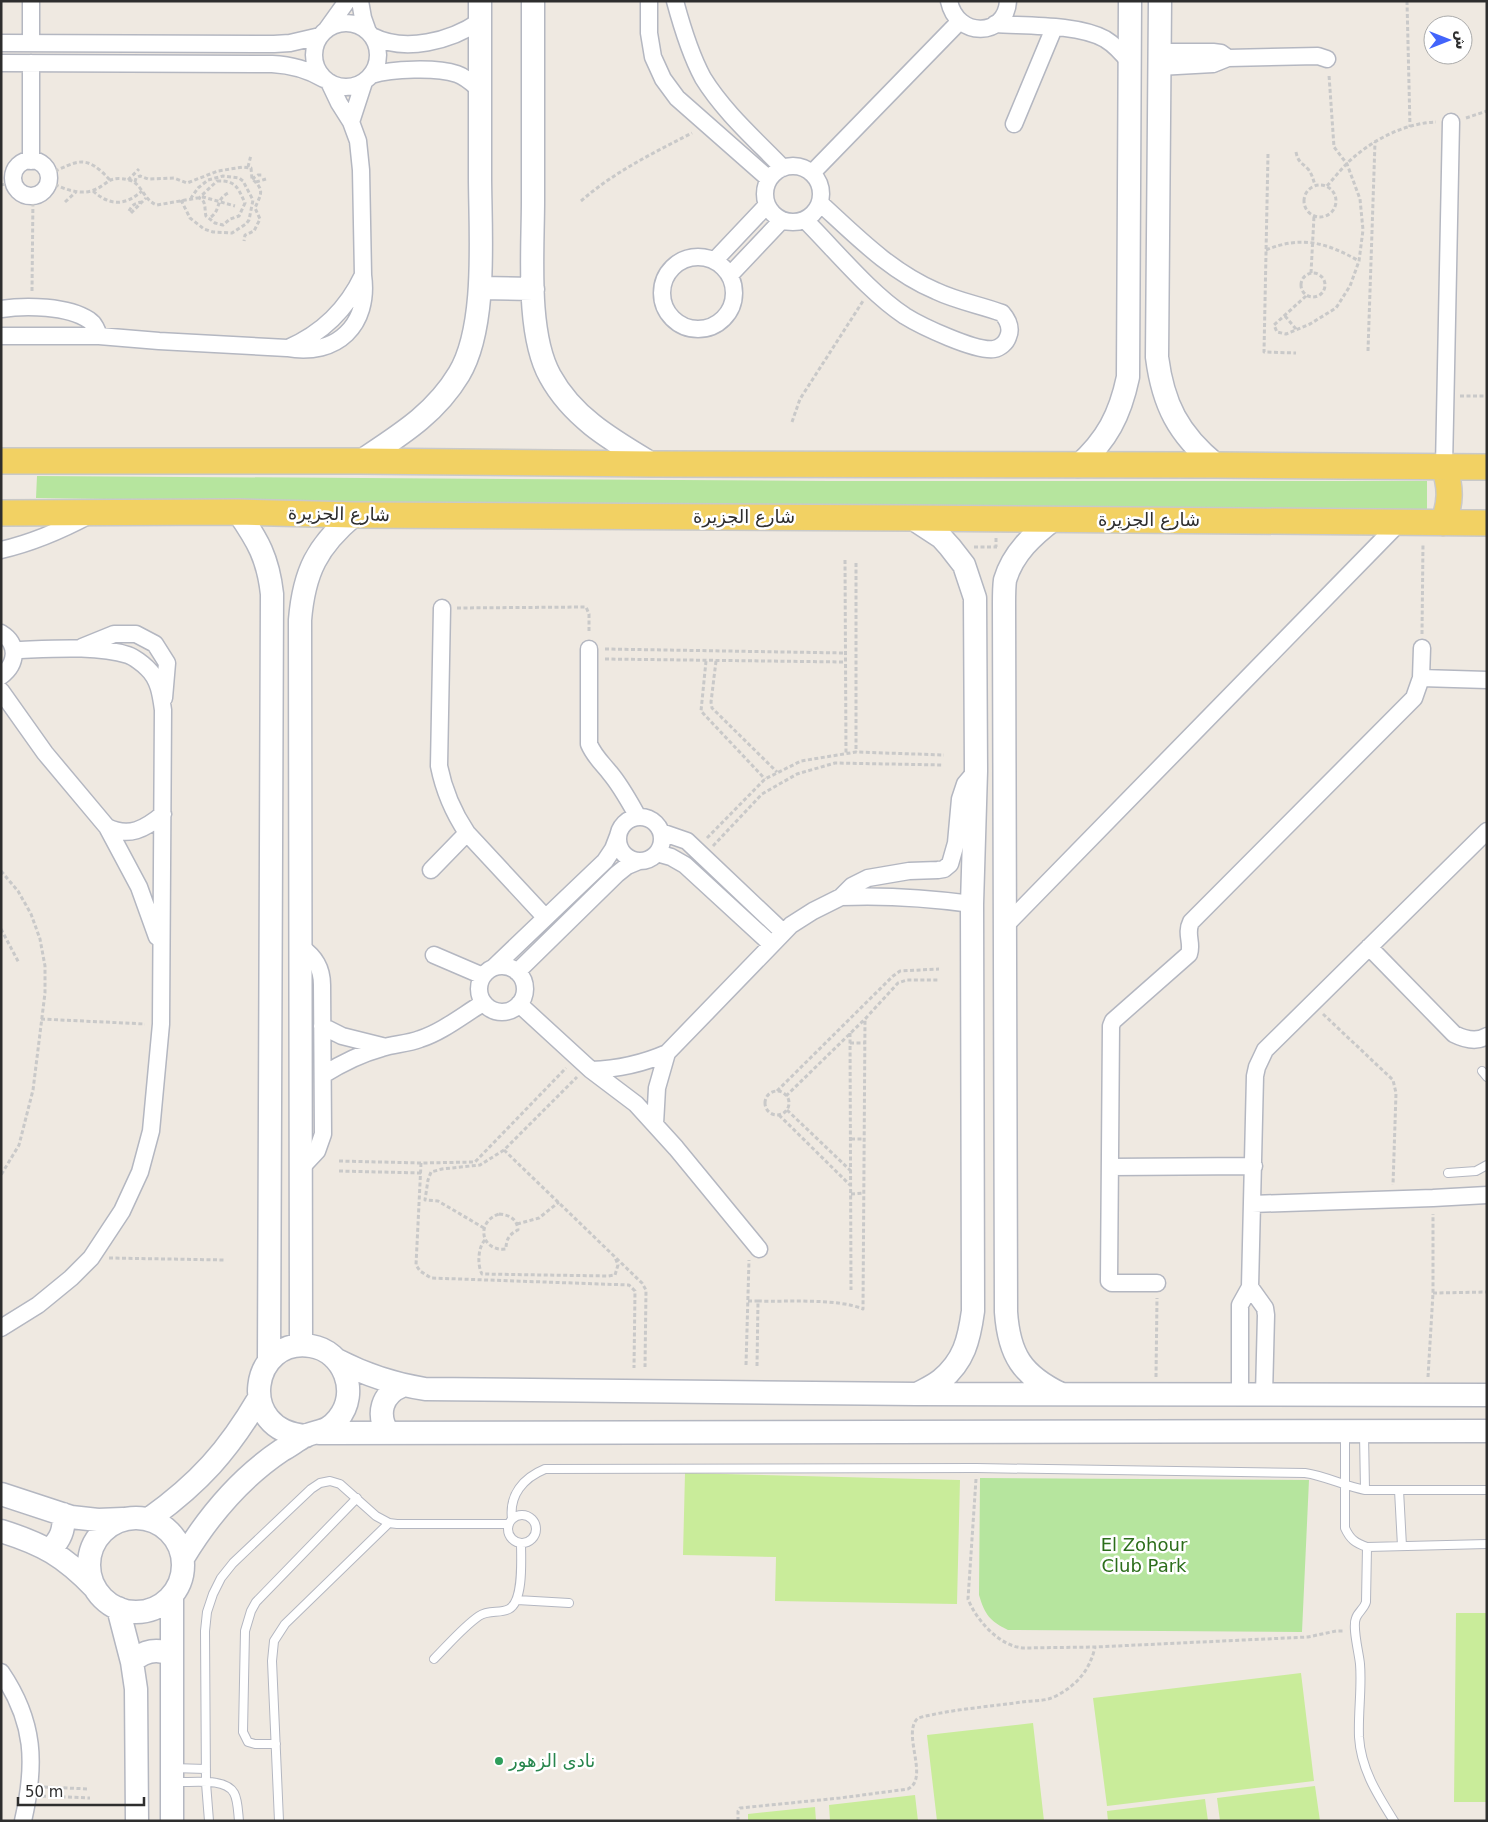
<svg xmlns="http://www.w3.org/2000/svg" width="1488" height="1822" font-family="'DejaVu Sans',Vazirmatn,sans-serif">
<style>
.green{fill:#b6e59e}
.pitch{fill:#c9ec9a}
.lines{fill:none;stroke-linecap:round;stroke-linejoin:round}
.lane-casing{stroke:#b4b7c1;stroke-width:10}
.street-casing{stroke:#b4b7c1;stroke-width:19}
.secondary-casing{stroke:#b4b7c1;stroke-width:25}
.primary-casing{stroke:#c9c9c9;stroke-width:28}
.path{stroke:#c9c9c9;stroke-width:3;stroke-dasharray:4 2.5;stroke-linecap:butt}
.lane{stroke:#fff;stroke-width:8}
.street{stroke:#fff;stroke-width:16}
.secondary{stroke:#fff;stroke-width:22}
.primary{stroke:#f2d163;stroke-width:25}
.leisure-dot{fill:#2e9e5b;stroke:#fff;stroke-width:2}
.labels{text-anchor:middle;stroke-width:5;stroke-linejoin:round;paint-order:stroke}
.street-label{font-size:18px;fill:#2e2e2e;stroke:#fff}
.park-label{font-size:18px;fill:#2c6e1b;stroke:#fff}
.leisure-label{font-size:18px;fill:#27864d;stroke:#fff;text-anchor:start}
</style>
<rect width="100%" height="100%" fill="#efe9e1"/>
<path class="green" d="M37,476L829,481H1427V513L652,507L36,498Z
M980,1478L1309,1480L1302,1632L1008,1630C990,1621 985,1615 979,1595Z"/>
<path class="pitch" d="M685,1473L960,1480L957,1604L775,1601L776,1557L683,1555Z
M1456,1613H1487V1802H1454Z
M1301,1673L1314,1781L1107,1806L1093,1698Z
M1033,1723L1044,1821H937L927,1735Z
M1315,1786L1320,1821H1220L1217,1798Z
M915,1795L918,1821H830L829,1805Z
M1205,1799L1208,1821H1108L1107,1811Z
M815,1807L816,1821H748V1814Z"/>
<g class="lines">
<g class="lane-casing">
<path id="lane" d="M1482,1071L1487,1077
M1448,1173L1476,1171L1487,1165
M1345,1433V1528C1350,1539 1355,1543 1367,1547L1487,1544
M1364,1434L1365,1490
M1399,1490L1402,1546
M508 1529a14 14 0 1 1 28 0a14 14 0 1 1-28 0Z
M512,1519C509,1495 523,1478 545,1469L976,1468L1305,1473C1326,1476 1344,1486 1365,1490H1487
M1367,1547L1366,1602C1364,1609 1358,1612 1356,1618C1352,1627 1359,1653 1360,1664C1362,1688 1358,1712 1359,1737C1361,1769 1377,1794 1394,1821
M517,1600L569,1603
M434,1659C448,1645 463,1627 479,1616C489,1609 500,1614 509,1609C524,1601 521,1558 521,1543
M276,1744H255L248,1742L243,1732L245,1631L251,1611L256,1602L357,1498
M173,1768L206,1769
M174,1782C191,1783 225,1777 234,1793C238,1800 238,1812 239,1821
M209,1821L206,1783L205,1631L207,1612L213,1594L221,1578L233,1563L311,1489L320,1483L330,1481L340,1484L376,1516L389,1523L397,1524H509
M279,1821L272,1661L274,1641L285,1624L389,1523"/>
</g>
<g class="street-casing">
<path id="street" d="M360,1L363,18L368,32
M649,1V33L653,57L663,79L677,98L769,179
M675,1C682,27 690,54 703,78C724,112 755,139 783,168
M949,1C957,39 1006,37 1008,1
M314 55a32 32 0 1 1 64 0a32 32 0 1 1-64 0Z
M995,24C1026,26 1078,24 1105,39C1115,45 1123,54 1130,63
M327,29L347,1
M372,36C405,53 451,41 480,21
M1,43L274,44L290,43L320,36
M31,43V1
M1159,52H1213L1221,53L1228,58
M1,63L272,64C292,65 307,69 324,79
M31,63V161
M1159,67L1213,64L1228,58L1318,56L1327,59
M371,75C392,69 436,67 457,74C466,77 473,84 480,90
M351,122L364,82
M1014,124L1054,28
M13 178a18 18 0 1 1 36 0a18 18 0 1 1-36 0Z
M765 194a28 28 0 1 1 56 0a28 28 0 1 1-56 0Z
M812,173L959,22
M805,220C835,250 870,293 905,316C921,326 976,352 994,349C1000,348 1006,343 1008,337C1012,328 1008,320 1002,313C980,305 957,301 936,291C891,272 856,236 820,203
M662 293a36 36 0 1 1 72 0a36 36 0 1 1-72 0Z
M715,260L767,205
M730,275L782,220
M1,309C26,305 68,306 89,320C95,324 97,330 99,336
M1,336H99L159,341L287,348C337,357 370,325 363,275L361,170L358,141L351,122L339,103L329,82
M288,348C323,333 347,309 363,275
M1444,467L1451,122
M1,550C32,543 62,530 90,515
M442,608L439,766C444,791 453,812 467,833L545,917
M1,633C19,644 17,664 1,676
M82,647L114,634H136L155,644L167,663L164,698
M589,649V744C594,756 602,763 610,773C621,786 629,801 638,817
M1421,678L1487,680
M1,691L45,753L107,827L139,887L157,937
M618 839a22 22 0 1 1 44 0a22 22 0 1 1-44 0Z
M107,827C129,838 145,829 163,814
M661,832L687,841L783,932
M657,853L671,857L685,865L771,944
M431,870L467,833
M841,897C886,895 928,898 972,904
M1005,926L1400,522
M301,947C315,957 322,968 322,985L323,1134L317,1151L302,1167
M1369,947L1454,1034C1464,1039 1476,1043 1487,1036
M434,955L483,976
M479 989a23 23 0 1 1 46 0a23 23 0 1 1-46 0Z
M494,967L605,861L613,849L618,836
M517,972L617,874L627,866L639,861
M519,1004L591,1070L636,1104L676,1148L759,1249
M322,1026L342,1036L382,1046
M591,1070C619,1069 642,1064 667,1053L791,925L813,911L841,897L852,886L868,878L909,871L938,870L944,869L950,864L956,843L960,799L965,784L976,771
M323,1075C342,1063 360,1054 382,1048C394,1044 407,1044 420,1039C442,1032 463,1015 483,1003
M655,1124L657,1088L667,1053
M1110,1167L1254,1166
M1252,1204L1433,1198L1487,1195
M1157,1283H1112L1109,1281L1111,1026L1113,1021L1189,954C1193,943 1185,934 1191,922L1414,698L1421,678L1422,648
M1250,1287L1265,1308L1266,1315L1264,1395
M1,1328L38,1305L71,1278L91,1258L122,1211L140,1172L151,1131L161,1024L163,710C161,695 159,679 147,668C143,664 134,657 128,655C97,645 48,649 14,650
M1240,1394V1305L1250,1287L1255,1076L1257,1067L1265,1050L1487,831
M1,1672C35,1722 36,1764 23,1821"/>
</g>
<g class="secondary-casing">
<path id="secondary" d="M533,1C533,68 533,135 533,201C533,251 526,333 550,376C573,418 612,440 652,464
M1160,1L1157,357C1163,404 1178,434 1216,465
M480,288L533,289
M361,461C400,435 435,414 459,374C488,326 480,231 480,176C480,118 480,59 480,1
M1078,466C1107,440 1120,415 1128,377L1130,1
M238,512C258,541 268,558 272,594L269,1361
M912,518L941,537L950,547L964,565L975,598L976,771L972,904L973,1311C969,1340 964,1361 941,1380C934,1386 924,1390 917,1394
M1054,519C1033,535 1013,553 1005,580C1004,587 1004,597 1004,604L1006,1312C1009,1355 1022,1375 1061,1394
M301,1345L300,620C304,572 317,546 354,515
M337,1360C366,1375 393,1384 425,1389L917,1394L1487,1395
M319,1433L1487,1431
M388,1433C376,1414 382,1394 402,1386
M1,1494L71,1517L98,1520L123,1519
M89 1565a47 47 0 1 1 94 0a47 47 0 1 1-94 0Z
M149,1519C199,1483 228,1451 259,1398
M1,1531C43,1544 64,1556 95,1588
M49,1550C61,1540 65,1529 63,1514
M183,1558C209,1515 240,1478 282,1450C290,1446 297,1440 305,1436C318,1430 327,1433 338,1419C360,1393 344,1351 311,1346C251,1336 235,1431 306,1436
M118,1608L132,1662L136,1689L137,1821
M132,1662C144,1650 158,1648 172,1655
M172,1821V1595"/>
</g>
<g class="primary-casing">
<path id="primary" d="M1,461H361L652,464L1216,465L1487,467
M1,513L238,512L354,515L912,518L1487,523
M1443,523C1451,503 1451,487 1444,467"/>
</g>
<path class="path" d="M1407,1L1410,127
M1466,118L1487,111
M1296,152C1298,162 1301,162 1308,169C1312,174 1313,179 1315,185
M1268,154L1264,352L1296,353
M248,167L251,155
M49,174C78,161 85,153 110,180
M252,179L258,175H262
M128,180L139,169
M217,181C236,180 238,188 245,203L239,216L230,219L223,225L215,223L206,216C204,209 207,201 199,198Z
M49,182C62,188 80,196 94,190C109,184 108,175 129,180C142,183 143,200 157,205L203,197L235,206
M135,182L136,178L140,176L148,179L174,178L187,183L218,171L243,167L251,168L252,179C265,190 261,194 255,208L260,219L254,231L245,235L244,241
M256,182L266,179
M1304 201a16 16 0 1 1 32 0a16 16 0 1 1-32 0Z
M1,185L14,182
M1327,186C1336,176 1344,165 1354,157C1376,138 1407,123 1436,122
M93,191C110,206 125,206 142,191
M181,200L190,218L204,229L213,232L232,233L246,224L249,220L253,200L243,181L239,178L223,176L208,180L198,188L191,198
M581,201C614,172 653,153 692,133
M65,202L76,192
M129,211C132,205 135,203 142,202
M131,213L146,198
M211,217C221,210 215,200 228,193
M1266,250C1302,235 1327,243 1359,261
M1301 285a12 12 0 1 1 24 0a12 12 0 1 1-24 0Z
M1311,273L1314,216
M32,291L33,196
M1306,296L1274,325L1277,332L1286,334L1310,324L1336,308L1350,286L1359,261L1363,230L1360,199L1347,164L1334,147L1329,75
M1285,316L1296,329
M1368,351L1375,142
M1460,396H1487
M792,422L800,399L863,301
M996,538V547
M974,547H997
M845,560L846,753
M856,563V752
M457,608L586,607L589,614V633
M1422,634L1423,543
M605,649L845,653
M605,659L845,662
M706,661L701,711L765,779
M716,661L711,702L712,708L777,772
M707,838L765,779L801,761L856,752L944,755
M713,846L762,794L797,774L835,763L943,765
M1,871L18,891L31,914L40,939L45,966V993L33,1090L19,1145L1,1175
M1,929L19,963
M1323,1014L1393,1080L1396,1093L1393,1185
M41,1019L145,1024
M850,1033L851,1290
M850,1043H865
M777,1091L893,976L900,971L939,969
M765 1103a12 12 0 1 1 24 0a12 12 0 1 1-24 0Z
M786,1096L865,1019L898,983L907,980H939
M787,1110L851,1171
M779,1115L850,1185
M851,1139H864
M504,1150L642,1283L646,1290L645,1367
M339,1161L421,1163L475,1162L566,1068
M421,1163L416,1265L420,1271L431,1278L629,1285L635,1291L634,1368
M339,1171L422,1173
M851,1194L864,1193
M499,1214C510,1215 517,1219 518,1230C509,1234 506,1240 506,1249C481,1252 475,1222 499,1214Z
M517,1224L539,1218L559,1202
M484,1228L438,1201L425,1200L428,1180L431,1172L442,1169L480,1165L504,1150L577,1077
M485,1240C478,1247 477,1265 482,1274L608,1276L615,1275L618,1265L615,1257
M109,1258L225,1260
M1433,1293L1487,1292
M748,1301H758
M746,1365L749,1260
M757,1366L758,1301C787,1302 837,1298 863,1309L865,1019
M1156,1377L1157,1298
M1428,1377L1433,1293V1214
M976,1479L968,1599C976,1620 1000,1647 1024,1648L1095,1647L1308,1637L1336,1631H1344
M44,1787L89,1789
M42,1796L90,1798
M738,1821V1811L740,1808L840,1798L908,1789C930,1778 901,1733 918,1718C952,1709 988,1707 1022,1702C1033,1700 1045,1702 1056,1696C1077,1685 1090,1670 1095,1647"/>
<use href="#lane" class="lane"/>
<use href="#street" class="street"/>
<use href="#secondary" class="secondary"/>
<use href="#primary" class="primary"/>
</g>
<circle class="leisure-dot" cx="499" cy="1761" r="5"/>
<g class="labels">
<g class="street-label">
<text transform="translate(339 514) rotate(1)" y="6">شارع الجزيرة</text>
<text x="744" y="523">شارع الجزيرة</text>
<text x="1149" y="526">شارع الجزيرة</text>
</g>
<g class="park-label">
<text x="1144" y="1551">El Zohour<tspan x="1144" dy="21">Club Park</tspan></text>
</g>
<g class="leisure-label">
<text x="509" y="1767">نادى الزهور</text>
</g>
</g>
<rect width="1488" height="1822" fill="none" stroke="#2e2e2e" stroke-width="5"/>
<g transform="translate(1448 40) rotate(90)"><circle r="24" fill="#ffffff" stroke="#ababab"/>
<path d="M0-4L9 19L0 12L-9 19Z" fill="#4264fb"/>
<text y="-8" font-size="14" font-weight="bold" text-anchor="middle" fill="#2e2e2e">ش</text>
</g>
<path d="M18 1797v8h126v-8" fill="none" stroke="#2e2e2e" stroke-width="2.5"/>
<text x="25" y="1797" font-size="15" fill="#2e2e2e" stroke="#ffffff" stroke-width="4" paint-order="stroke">50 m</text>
</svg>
